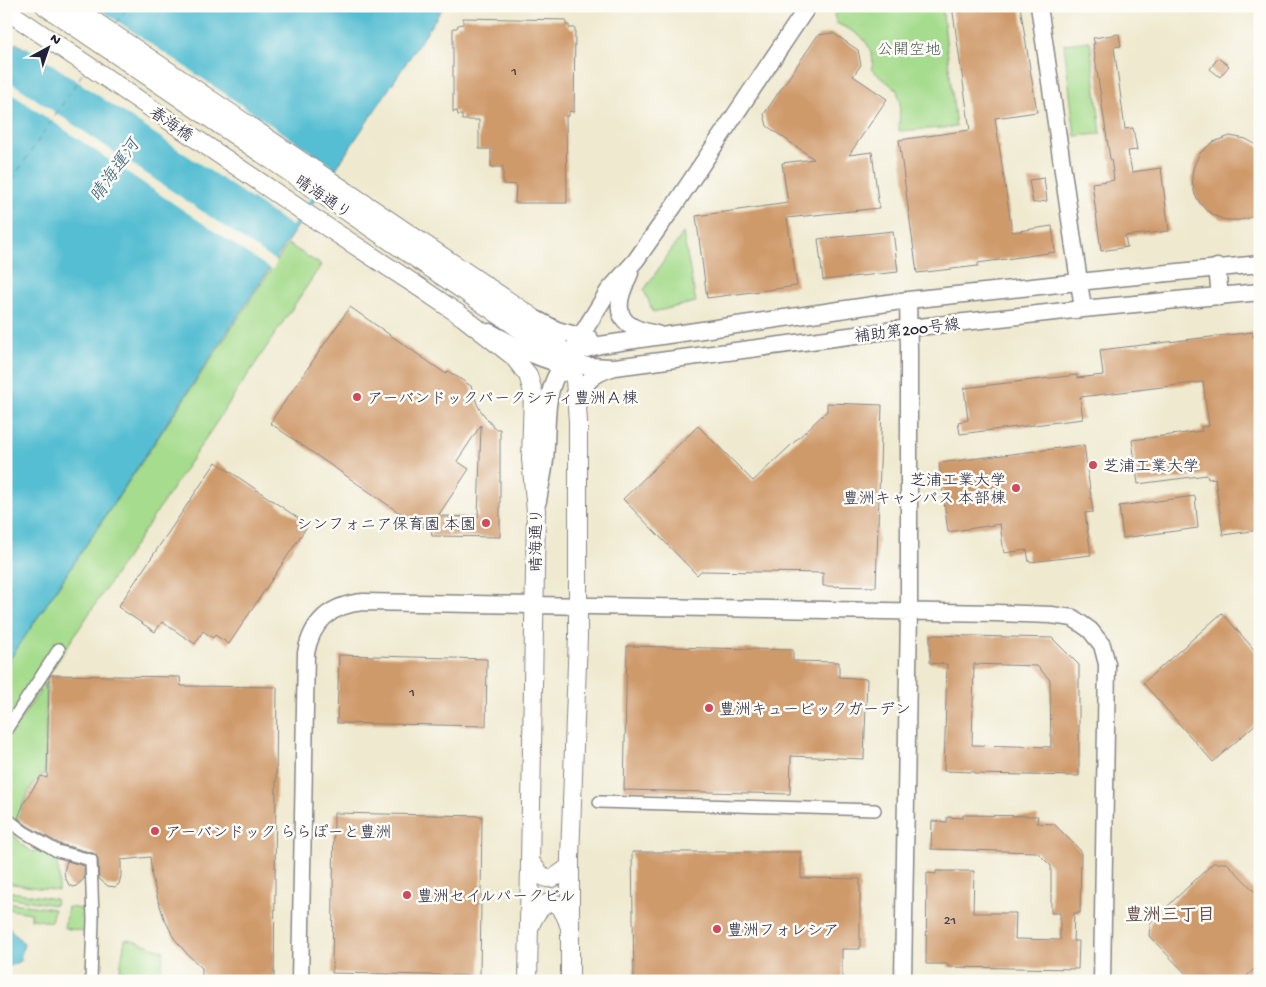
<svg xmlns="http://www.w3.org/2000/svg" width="1266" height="987" font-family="'Gochi Hand','Klee One',sans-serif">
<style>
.green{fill:#a6dc8d;stroke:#647f64}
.water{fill:#55bed2;stroke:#3c7086}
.pier{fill:#efe9cf}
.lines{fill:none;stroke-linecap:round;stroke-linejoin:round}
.ferry{stroke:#366077;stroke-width:1;stroke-dasharray:6 5;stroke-linecap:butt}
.building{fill:#cf9a6a;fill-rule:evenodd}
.street-casing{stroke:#888685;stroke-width:14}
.secondary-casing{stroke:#888685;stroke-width:19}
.primary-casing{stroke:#888685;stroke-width:20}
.street{stroke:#fff;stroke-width:11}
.secondary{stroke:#fff;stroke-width:16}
.primary{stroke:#fff;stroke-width:18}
.poi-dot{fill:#d1495b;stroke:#fdfcf7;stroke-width:2}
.labels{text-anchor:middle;stroke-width:5;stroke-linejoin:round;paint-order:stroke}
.number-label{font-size:14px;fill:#4d4047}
.park-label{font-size:16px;fill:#4a5a54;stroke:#fdfcf7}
.street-label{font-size:16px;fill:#22223b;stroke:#fdfcf7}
.poi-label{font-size:16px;fill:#22223b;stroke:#fdfcf7;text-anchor:start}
.water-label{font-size:18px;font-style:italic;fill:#366077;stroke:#fdfcf7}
.neighbourhood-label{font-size:18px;font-weight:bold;fill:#5f4c4b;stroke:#fdfcf7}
</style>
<rect width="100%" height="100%" fill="#fdfcf7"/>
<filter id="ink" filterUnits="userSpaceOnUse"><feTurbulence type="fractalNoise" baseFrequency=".02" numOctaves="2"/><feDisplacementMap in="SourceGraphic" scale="10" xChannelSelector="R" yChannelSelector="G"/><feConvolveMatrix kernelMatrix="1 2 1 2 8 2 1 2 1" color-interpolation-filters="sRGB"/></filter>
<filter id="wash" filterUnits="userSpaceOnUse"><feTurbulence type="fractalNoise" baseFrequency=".0096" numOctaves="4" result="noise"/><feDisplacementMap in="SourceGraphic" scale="20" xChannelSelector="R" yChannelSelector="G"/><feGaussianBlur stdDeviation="1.12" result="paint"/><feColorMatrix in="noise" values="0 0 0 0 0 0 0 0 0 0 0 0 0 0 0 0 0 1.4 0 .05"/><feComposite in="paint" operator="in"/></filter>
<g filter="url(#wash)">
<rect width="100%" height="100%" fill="#efe9cf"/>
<path class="green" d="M842,6H942L956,127L899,131L900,103L897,90L871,69C876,60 869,43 861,37C854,31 844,27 836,23L834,14Z
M1090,41L1101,134L1075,136L1064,44Z
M683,233L696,302L653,312L644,290Z
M288,244L321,265L11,731L6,728V665Z
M47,681L45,774C31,779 21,809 17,822L6,815V741Z
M6,821C14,834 19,845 33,852L41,848C59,855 61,874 58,891L6,883Z
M6,891L56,899L55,905L6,897Z
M6,902L54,909L51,922L31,919V913L6,909Z
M68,907L88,910V932L64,928Z
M125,939L133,940L164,951L159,981H118Z"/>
<path class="water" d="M55,6H444L6,665V57L16,43L25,49Z
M6,924L24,944L20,961L6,968Z"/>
<path class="pier" d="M52,6H95L332,166L292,226L25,46Z
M6,79L277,262L272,270L6,90Z"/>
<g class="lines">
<path class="ferry" d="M116,24L128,6
M92,60L97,53
M6,189L83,73"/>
</g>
<g id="blocks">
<path class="building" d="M952,6H978L979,11L1007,6H1020L1037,112L995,118L1012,232L1052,226L1055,252L978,263V266L917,273L899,140L970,130Z
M463,18L566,20V25H569V28H575L574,112L569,111V116H566L567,203H515L516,185L503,184V167H491V149H479V120H462V115H458L457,111L453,112V28H457L458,25L463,24Z
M833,33L858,50L861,65L853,76L887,99L849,155L872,152L879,208L787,218L797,286L707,298L696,216L788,203L782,163L814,159L767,126L764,114L818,35Z
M1119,34L1121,46L1114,47L1125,129L1133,128L1137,150L1128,151L1132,172L1161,168L1169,231L1125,236L1127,247L1101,251L1092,183L1114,180L1111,159H1110L1093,44H1095L1093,38Z
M1218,58L1229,66L1220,77L1210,69Z
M1230,136L1246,139L1260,147V211L1249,218L1240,220H1231L1222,219L1214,215L1206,210L1200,203L1195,195L1193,186L1192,177L1193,169L1196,161L1200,153L1213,142Z
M1044,178L1047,201L1033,203L1029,180Z
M893,231L898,272L823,280L818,239Z
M350,307L446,374L448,371L471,386L477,404L481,411L495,429H500V537L432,536L431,529L417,525L270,423ZM481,425L478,517L438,516L469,469L457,461Z
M1253,332V337H1257L1260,352V491L1254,492L1259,530L1223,535L1215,478L1208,479L1207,475L1138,484L1132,440L1202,431L1201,427L1209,426L1203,382L1080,397L1083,419L960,434L958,422L968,420L964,388L1077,375V378L1103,375L1100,350Z
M827,403L882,405L876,587L823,586V573L701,571L697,575L623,499L698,426L753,481L827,411Z
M1084,445L1093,512L1085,513L1091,555L1029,562L1027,550L1004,553L1000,524L948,532L939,463Z
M216,462L308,525L229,644L215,635L213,638L203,631L195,644L162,622L155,632L118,607Z
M1195,496L1198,528L1123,538L1119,506Z
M1222,613L1260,656V720L1213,762L1143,683Z
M930,635L1052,638L1079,665V776L975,774V772L944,771L947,664L930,663ZM974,664L1037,666L1050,680L1051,747L972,745Z
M627,646L793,650V661L839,662V677L867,679L864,759L791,756L790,794L624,790Z
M339,655L487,659L486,726L337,723Z
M51,675L180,677L181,686L277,687L274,981H202V968L187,954L174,938L164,918L158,900L152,877L150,857L121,860V876L119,884L115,887L108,886L99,879L98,860L96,855L93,853L60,844L28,826L18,818L24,803L41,776L47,778L49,678Z
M334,813L482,816L480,976L332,973Z
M963,815L1038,816L1037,823L1054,824L1081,851L1080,913H1074L1073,941H1079L1078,969L948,967V964H926L927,873L936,874V871H974L973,913H1016L1015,939L1060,940V913H1051V866L1037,852L931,849L932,821L947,822V817L963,818Z
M632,852H801V878L860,879V949H842V981H634Z
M67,861L84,866V879L76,886L73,887L69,885L65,877L64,871Z
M1213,863H1227L1260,897V963L1242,981H1193L1149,936L1150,923Z"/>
</g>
</g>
<g filter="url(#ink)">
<use href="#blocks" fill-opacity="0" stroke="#888685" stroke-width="1"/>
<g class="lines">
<g class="street-casing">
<path id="street" d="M6,730L59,649
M599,802L875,810
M6,818L24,832L57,851L91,860L93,919L91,981"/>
</g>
<g class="secondary-casing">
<path id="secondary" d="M1039,6L1083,309
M1217,267L1220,297
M630,273C627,281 623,288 621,296C614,323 635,330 657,334
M536,319L557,330L590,339
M490,332C513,344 537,360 564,364C579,366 595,366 611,367
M569,357L579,351L600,345L908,300L1107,279L1260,264
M577,409C585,382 588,375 615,367L909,328L1083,309L1260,292
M538,501C540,487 544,473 545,459C548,432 544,403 555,378L609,290L636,260L674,206L808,6
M300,981L306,653C312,621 331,605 363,602L996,613L1051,615L1073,618L1090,630L1102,645L1107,664L1102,981
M903,981L909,611V349L908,300"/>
</g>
<g class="primary-casing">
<path id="primary" d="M45,6L523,331L543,347L562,372
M72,6L532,317L558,345L571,368L575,380L578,421V636L570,858V981
M6,10L307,214L422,289L463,317L513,356L528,375L533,392L531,459L536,511L528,981
M530,861C545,883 550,883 570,866V858
M530,926C541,897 560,894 569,925"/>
</g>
<use href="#street" class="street"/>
<use href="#secondary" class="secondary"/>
<use href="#primary" class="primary"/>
</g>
</g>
<g class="poi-dot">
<circle cx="357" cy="397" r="5"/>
<circle cx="1093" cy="465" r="5"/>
<circle cx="1016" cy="488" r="5"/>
<circle cx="486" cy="523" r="5"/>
<circle cx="709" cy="708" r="5"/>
<circle cx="155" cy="831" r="5"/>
<circle cx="407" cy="895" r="5"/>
<circle cx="717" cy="929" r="5"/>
</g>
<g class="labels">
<g class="number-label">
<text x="514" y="75">1</text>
<text x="412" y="696">1</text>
<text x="950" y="924">21</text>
</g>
<g class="park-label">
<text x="909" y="54">公開空地</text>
</g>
<g class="street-label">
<text transform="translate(172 123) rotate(34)" y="6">春海橋</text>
<text transform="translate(324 196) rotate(34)" y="6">晴海通り</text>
<text transform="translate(907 329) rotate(-7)" y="6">補助第200号線</text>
<text transform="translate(535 540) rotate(-90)" y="6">晴海通り</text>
</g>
<g class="poi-label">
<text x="367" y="403">アーバンドックパークシティ豊洲Ａ棟</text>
<text x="1103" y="471">芝浦工業大学</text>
<text x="1006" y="485" text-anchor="end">芝浦工業大学<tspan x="1006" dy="18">豊洲キャンパス 本部棟</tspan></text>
<text x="476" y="529" text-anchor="end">シンフォニア保育園 本園</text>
<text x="719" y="714">豊洲キュービックガーデン</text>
<text x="165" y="837">アーバンドック ららぽーと豊洲</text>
<text x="417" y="901">豊洲セイルパークビル</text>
<text x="727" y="935">豊洲フォレシア</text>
</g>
<g class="water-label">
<text transform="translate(114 170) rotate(-55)" y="6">晴海運河</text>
</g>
<g class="neighbourhood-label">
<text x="1170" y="920">豊洲三丁目</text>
</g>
</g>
<rect width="1266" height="987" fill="none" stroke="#fdfcf7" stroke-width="25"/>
<g transform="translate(48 48) rotate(40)" stroke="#fdfcf7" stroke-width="4" paint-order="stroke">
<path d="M0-4L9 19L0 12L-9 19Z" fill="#22223b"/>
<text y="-8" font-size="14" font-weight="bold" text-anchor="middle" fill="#22223b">N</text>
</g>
</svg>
